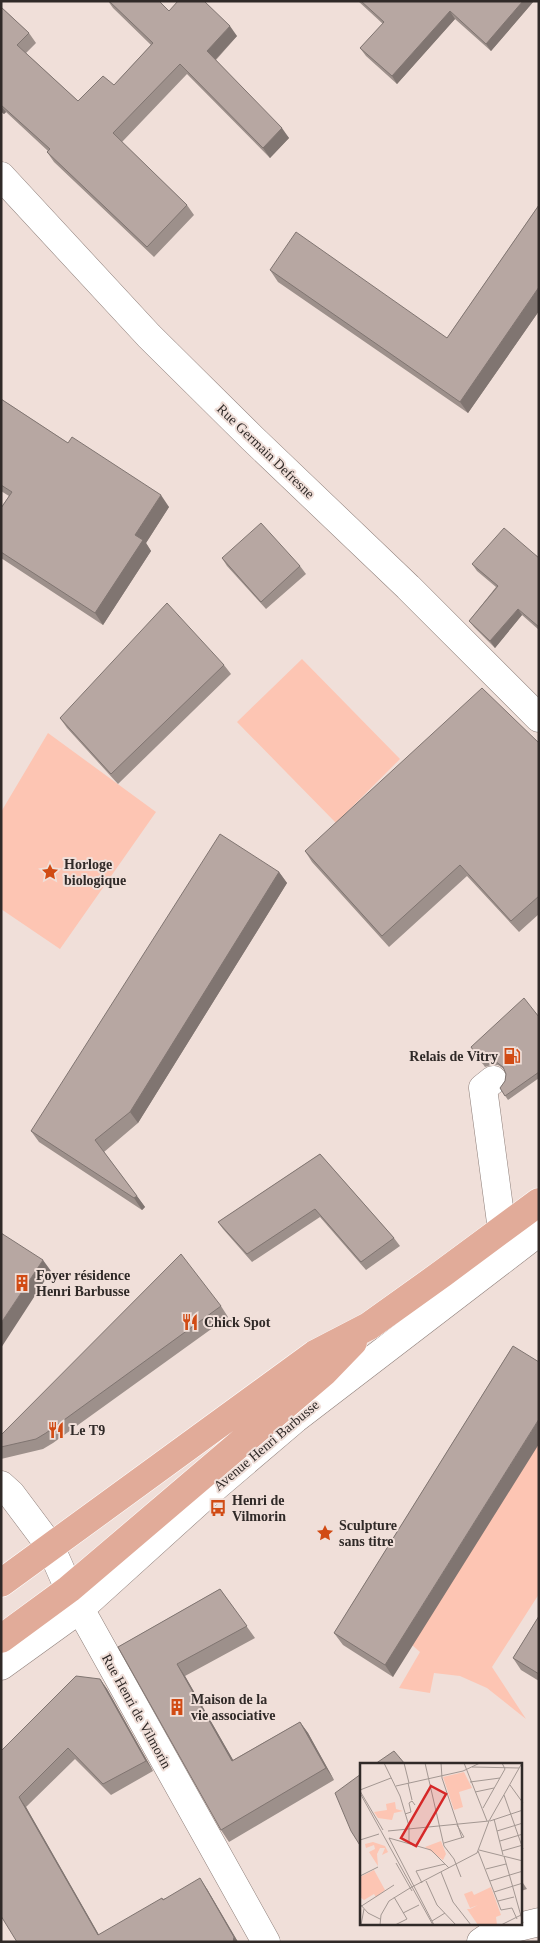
<svg xmlns="http://www.w3.org/2000/svg" width="540" height="1943" font-family="'Times New Roman',serif">
<style>
.green{fill:#fdc5b3}
.lines{fill:none;stroke-linecap:round;stroke-linejoin:round}
.minor-casing{stroke:#8e7f7a;stroke-width:29}
.major-casing{stroke:#fff;stroke-width:29}
.minor{stroke:#fff;stroke-width:28}
.major{stroke:#e1ab99;stroke-width:28}
.wall{fill:#9d908b}
.shaded-wall{fill:#807571}
.building{fill:#b7a7a2;stroke:#807571}
.labels{text-anchor:middle;stroke-width:4;stroke-linejoin:round;paint-order:stroke}
.street-label{font-size:14px;fill:#302a28;stroke:#f0dfd9}
.poi-label{font-size:14px;font-weight:bold;fill:#302a28;stroke:#f0dfd9;text-anchor:start}
.inset-road{fill:none;stroke:#a39792;stroke-width:1}
.view{fill:#d62828;fill-opacity:0.15;stroke:#d62828;stroke-width:2.5}
.inset-edge{fill:none;stroke:#302a28;stroke-width:2.5}
</style>
<rect width="100%" height="100%" fill="#f0dfd9"/>
<path class="green" d="M302,659L400,759L336,823L237,722Z
M48,733L156,812L60,949L1,909V812Z
M539,1443V1594L492,1667L526,1719L487,1688L460,1676L434,1673L430,1693L399,1688L420,1652L412,1645Z"/>
<g class="lines">
<g class="minor-casing">
<path id="minor" d="M1,176L149,336L252,438L408,587L539,718
M493,1080L483,1088L502,1230
M1,1485L11,1494L50,1546L69,1589L266,1942
M1,1666L80,1609L207,1494L295,1419L539,1232
M481,1942L494,1933L539,1922"/>
</g>
<g class="major-casing">
<path id="major" d="M1,1583L315,1354L369,1326L443,1273L539,1202
M1,1639L69,1589L324,1372L353,1342"/>
</g>
<use href="#minor" class="minor"/>
<use href="#major" class="major"/>
</g>
<path class="wall" d="M108,1H159L169,11L237,36L216,60L289,138L270,158L187,74L122,142L187,205L194,215L154,257L54,162L47,152L48,151L6,112L4,114L1,112V7L29,33L36,43L26,53L78,101L114,85L151,45L113,8Z
M358,1H534L491,51L455,19L397,84L366,56L360,48L383,24Z
M539,205V311L468,413L278,282L270,270L447,338Z
M1,399L68,443L169,507L146,543L151,551L103,625L1,558V508L9,496L1,491Z
M222,558L300,566L306,574L266,609L227,566Z
M539,558V630L522,615L495,648L474,627L469,621L496,587L477,571L472,564Z
M224,665L231,674L118,784L67,728L60,718Z
M539,743V914L519,932L467,876L389,947L312,862L305,851Z
M279,872L287,883L138,1123L104,1152L145,1207L142,1210L39,1142L31,1131Z
M539,1017V1078L508,1100L500,1088L505,1081L506,1074L504,1069L498,1065H491L485,1067L471,1047Z
M320,1154L394,1238L400,1246L366,1270L320,1217L252,1262L223,1229L218,1222Z
M221,1306L228,1317L53,1443L43,1449L1,1459V1435Z
M513,1346L393,1677L343,1645L334,1633Z
M220,1589L255,1638L185,1676L233,1760L300,1722L308,1733L334,1780L229,1842L221,1830L118,1647Z
M539,1616V1681L521,1670L513,1658Z
M100,1679L107,1689L153,1771L111,1795L75,1759L26,1807L99,1935L163,1899L207,1889L238,1942H17L1,1751Z
M521,1880L527,1889L521,1891Z"/>
<path class="shaded-wall" d="M523,1H534L491,51L486,44Z
M450,11L455,19L397,84L392,76Z
M230,26L237,36L214,61L207,51Z
M1,106L6,112L4,114L1,111Z
M282,128L289,138L270,158L263,148Z
M539,287V311L468,413L460,402Z
M161,495L169,507L146,543L151,551L103,625L95,613L135,535Z
M518,609L522,615L495,648L490,641Z
M279,872L287,883L138,1123L130,1112Z
M137,1196L145,1207L142,1210L134,1198Z
M43,1260L51,1271L1,1348V1323Z
M539,1419V1444L393,1677L385,1665Z
M177,1664L185,1676L240,1772L232,1761Z
M100,1679L107,1689L153,1771L146,1761Z
M300,1722L308,1733L334,1780L326,1768Z
M19,1797L26,1807L103,1942L98,1935Z
M200,1878L207,1889L238,1942H233Z"/>
<path class="building" d="M109,1H159L169,11L178,1H204L230,26L207,51L282,128L263,148L180,64L113,133L187,205L147,247L47,152L50,149L1,105V7L29,33L17,45L78,101L103,76L114,85L153,43Z
M361,1H523L486,44L450,11L392,76L360,48L384,22Z
M539,205V287L460,402L270,270L296,232L447,338Z
M1,399L68,443L72,437L161,495L135,535L143,540L95,613L1,552V508L12,492L1,485Z
M261,523L300,566L261,602L222,558Z
M504,528L539,558V627L518,609L490,641L469,621L498,586L472,564Z
M167,603L224,665L111,774L60,718Z
M482,688L539,743V896L511,921L460,865L382,936L305,851Z
M220,834L279,872L130,1112L95,1140L137,1196L134,1198L31,1131Z
M524,998L539,1017V1072L505,1096L500,1088L505,1081L506,1074L503,1067L495,1061L488,1060L482,1063L471,1047Z
M320,1154L394,1238L361,1262L315,1209L247,1254L218,1222Z
M1,1233L43,1260L1,1323Z
M181,1254L221,1306L46,1433L36,1439L1,1447V1435Z
M513,1346L539,1362V1419L385,1665L334,1633Z
M220,1589L247,1626L177,1664L232,1761L300,1722L326,1768L221,1830L118,1647Z
M539,1616V1674L513,1658Z
M76,1676L100,1679L146,1761L103,1784L68,1748L19,1797L98,1935L162,1898L163,1900L200,1878L234,1937L233,1942H17L1,1916V1751Z
M394,1751L405,1764H375Z
M361,1774V1847L351,1831L335,1793Z"/>
<defs>
<g id="sight-bare" transform="scale(1.35)"><path d="M0-6L1.8-2.2L6-1.7L2.9 1.2L3.7 5.4L0 3.3L-3.7 5.4L-2.9 1.2L-6-1.7L-1.8-2.2Z" fill="#d14b14" stroke="#f0dfd9" stroke-width="2.5" paint-order="stroke"/></g>
<g id="fuel-bare" transform="scale(1.35)"><path d="M-5.5-6h7V0h2V4h1.3V-2.5L3-4.5l.8-.8L6-3V5H2.5V1h-1V6h-7ZM-4.2-4.7v3.2H.2V-4.7Z" fill="#d14b14" stroke="#f0dfd9" stroke-width="2.5" paint-order="stroke"/></g>
<g id="building-bare" transform="scale(1.35)"><path d="M-4-6H4V6H1V3H-1V6H-4ZM-2.5-4.3h1.7v1.8h-1.7ZM.8-4.3h1.7v1.8H.8ZM-2.5-1h1.7V.8h-1.7ZM.8-1h1.7V.8H.8Z" fill="#d14b14" stroke="#f0dfd9" stroke-width="2.5" paint-order="stroke"/></g>
<g id="restaurant-bare" transform="scale(1.35)"><path d="M-5-6h1v4h1v-4h1v4h1v-4h1v5L-1.5 .5V6h-2V.5L-5-1ZM5-6V6H3V1.5H1.5Q1.5-4 5-6Z" fill="#d14b14" stroke="#f0dfd9" stroke-width="2.5" paint-order="stroke"/></g>
<g id="bus-bare" transform="scale(1.35)"><path d="M-5-6H5V4H4V6H2V4H-2V6H-4V4H-5ZM-3.5-4V0h7V-4ZM-3.5 1.2v1.5H-2V1.2ZM2 1.2v1.5H3.5V1.2Z" fill="#d14b14" stroke="#f0dfd9" stroke-width="2.5" paint-order="stroke"/></g>
</defs>
<g fill-rule="evenodd">
<use href="#sight-bare" x="50" y="872"/>
<use href="#fuel-bare" x="512" y="1056"/>
<use href="#building-bare" x="22" y="1283"/>
<use href="#restaurant-bare" x="190" y="1322"/>
<use href="#restaurant-bare" x="56" y="1430"/>
<use href="#bus-bare" x="218" y="1508"/>
<use href="#sight-bare" x="325" y="1533"/>
<use href="#building-bare" x="177" y="1707"/>
</g>
<g class="labels">
<g class="street-label">
<text transform="translate(266 451) rotate(44)" y="5">Rue Germain Defresne</text>
<text transform="translate(266 1445) rotate(-40)" y="5">Avenue Henri Barbusse</text>
<text transform="translate(137 1711) rotate(61)" y="5">Rue Henri de Vilmorin</text>
</g>
<g class="poi-label">
<text x="64" y="869">Horloge<tspan x="64" dy="16">biologique</tspan></text>
<text x="498" y="1061" text-anchor="end">Relais de Vitry</text>
<text x="36" y="1280">Foyer résidence<tspan x="36" dy="16">Henri Barbusse</tspan></text>
<text x="204" y="1327">Chick Spot</text>
<text x="70" y="1435">Le T9</text>
<text x="232" y="1505">Henri de<tspan x="232" dy="16">Vilmorin</tspan></text>
<text x="339" y="1530">Sculpture<tspan x="339" dy="16">sans titre</tspan></text>
<text x="191" y="1704">Maison de la<tspan x="191" dy="16">vie associative</tspan></text>
</g>
</g>
<g transform="translate(360 1763)">
<rect width="162" height="162" fill="#f0dfd9"/>
<path d="M104,9L112,25L99,29L103,44L94,47L83,14ZM35,39L36,46L43,48L34,50L32,57L18,55L14,49L27,47L26,41ZM81,78L86,91L83,97L65,84ZM13,79L25,83L28,89L22,92L25,85H20L17,91L18,103L9,89L15,86L14,82L6,85L5,81ZM14,107L25,127L16,134L14,131L4,137L0,134V114ZM131,124L141,152L136,154L137,162H118L107,146H110L118,142L110,145L104,131L112,128L114,132Z" fill="#fdc5b3"/>
<path class="inset-road" d="M24,0L40,33L49,63V81M44,0L49,20M65,0L84,83L94,96L101,114M81,0L82,15L102,75M104,0L127,58M112,4L159,5M110,19L140,15M48,20L52,37M150,22L163,40M36,23L103,8L120,0M0,27L31,15M0,28L23,67M115,29L134,25M0,30L73,162M144,32L163,86M123,45L145,6L142,0M45,51L51,49L49,40L52,38L55,42M134,56L143,92M130,58L163,47M28,68L129,58M137,68L163,60M29,75L71,87L89,105M29,75L74,162M0,77L19,71M140,78L163,71M84,80L104,74L97,62M119,87L163,98M118,88L141,147L152,145L157,156M142,88L163,82M144,93L163,160M36,100L52,128M126,106L146,101M81,109L93,139L111,162M0,113L18,104M66,118L77,142L96,162M130,118L163,108M62,120L56,108L85,101M50,125L117,90L129,58L162,0M134,129L163,120M34,134L47,156L35,162M138,138L154,134M0,141L8,150L20,156M0,144L34,122M43,150L59,142M72,158L85,150M1,162L4,146M20,162L21,152L29,138L50,125M141,162L163,151"/>
<path class="view" d="M71,23L86,31L56,83L41,75Z"/>
<rect width="162" height="162" class="inset-edge"/>
</g>
<rect width="540" height="1943" fill="none" stroke="#302a28" stroke-width="5"/>
</svg>
